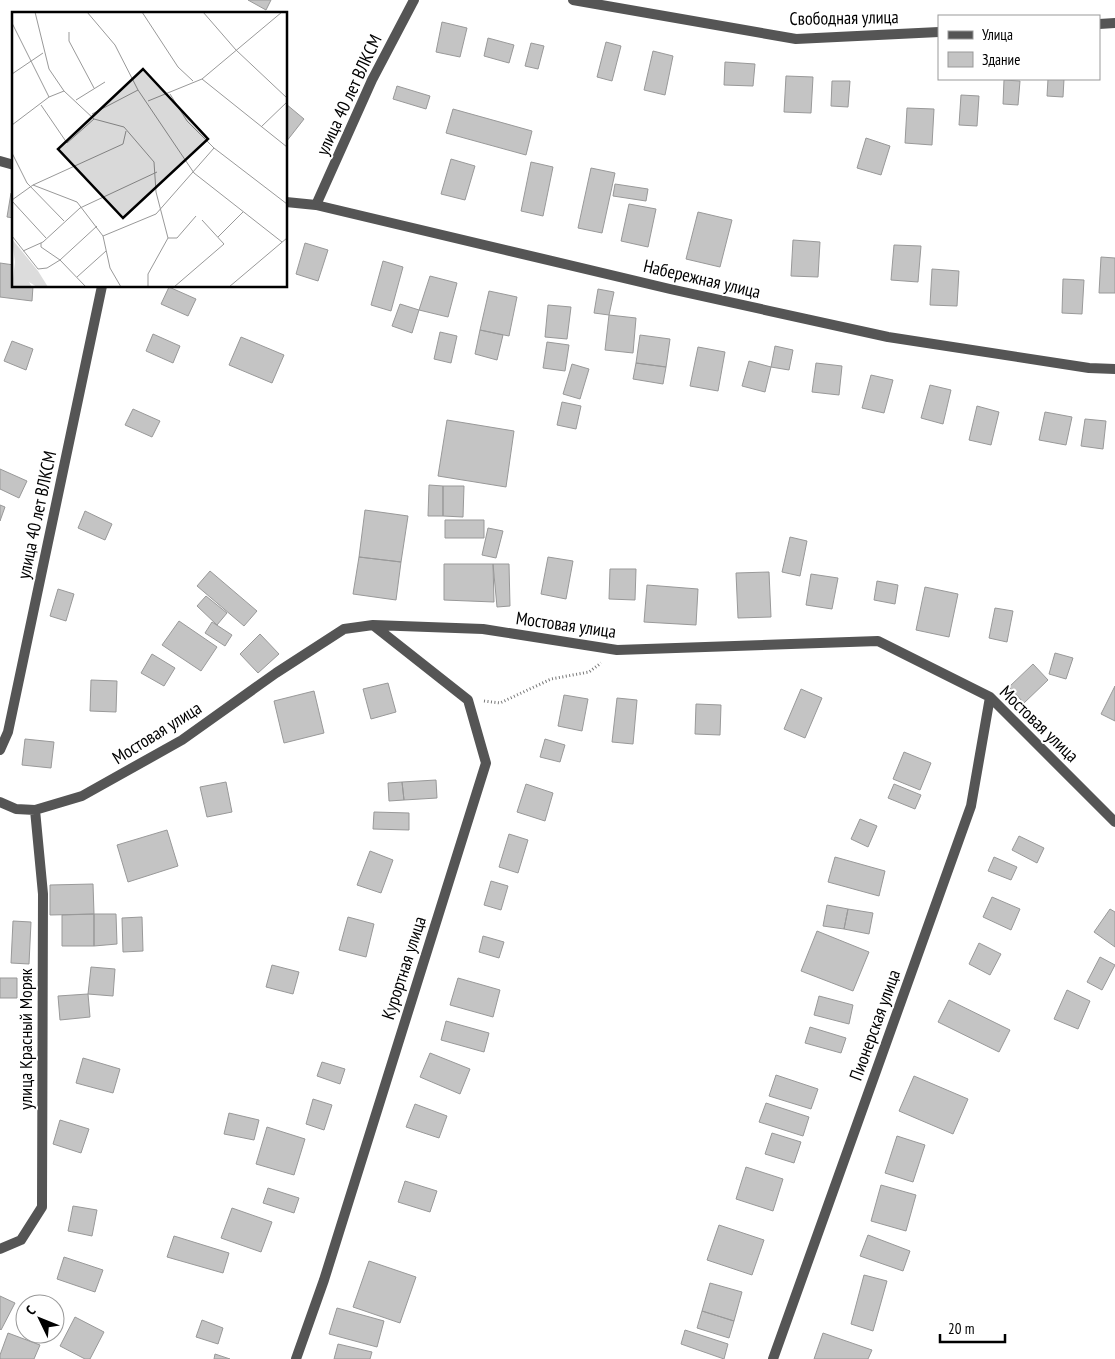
<svg xmlns="http://www.w3.org/2000/svg" width="1115" height="1359" font-family="'PT Sans Narrow',sans-serif">
<style>
.building{fill:#c4c4c4;stroke:#999}
.lines{fill:none;stroke-linecap:round;stroke-linejoin:round}
.path{stroke:#777;stroke-width:3;stroke-dasharray:1 2.5;stroke-linecap:butt}
.minor{stroke:#555;stroke-width:10}
.tertiary{stroke:#555;stroke-width:10}
.labels{text-anchor:middle;stroke-width:4;stroke-linejoin:round;paint-order:stroke}
.street-label{font-size:18px;fill:#000;stroke:#fff}
.inset-road{fill:none;stroke:#999;stroke-width:1}
.view{fill:#000;fill-opacity:0.15;stroke:#000;stroke-width:2.5}
.inset-edge{fill:none;stroke:#000;stroke-width:2.5}
</style>
<rect width="100%" height="100%" fill="#fff"/>
<path class="building" d="M248,0H271L266,10Z
M442,22L467,28L460,57L436,52Z
M488,38L514,45L509,63L484,56Z
M606,42L621,46L612,81L597,77Z
M531,43L544,46L538,69L525,66Z
M653,51L673,56L665,95L644,90Z
M725,62L755,64L753,86L724,85Z
M786,76L813,77L811,113L784,112Z
M1048,79H1064L1063,97L1047,96Z
M1004,80L1020,81L1018,105L1003,104Z
M832,81H850L848,107L831,106Z
M397,86L430,96L426,109L393,99Z
M961,95L979,96L977,126L959,125Z
M286,104L304,119L286,142Z
M907,108L934,109L932,145L905,143Z
M453,109L532,131L526,155L446,133Z
M866,138L890,146L881,175L857,168Z
M451,159L475,166L465,200L441,194Z
M531,162L553,167L543,216L521,211Z
M591,168L615,173L602,233L578,228Z
M615,184L648,189L646,201L613,196Z
M11,193H14V218L7,217Z
M629,204L656,209L648,247L621,241Z
M698,212L732,220L720,267L686,259Z
M793,240L820,242L818,277L791,276Z
M305,243L328,250L318,281L296,274Z
M894,245L921,246L918,282L891,280Z
M1101,257L1115,258V293H1099Z
M383,261L403,267L391,311L371,305Z
M0,263L14,265V286H33L32,301L0,297Z
M932,269L959,271L957,306L930,305Z
M430,276L457,283L448,317L419,310Z
M1063,279L1084,280L1082,314L1062,313Z
M169,287L196,299L188,316L161,304Z
M598,289L614,292L609,315L594,313Z
M489,291L517,297L509,336L480,330Z
M400,304L419,310L412,333L392,326Z
M548,305L571,307L567,339L545,337Z
M609,315L636,318L633,353L605,350Z
M480,330L503,335L497,360L475,354Z
M440,332L457,336L451,363L434,359Z
M153,334L180,346L173,363L146,351Z
M640,335L670,339L666,367L636,363Z
M241,337L284,355L272,383L229,365Z
M12,341L33,349L26,370L4,361Z
M547,342L569,345L565,371L543,368Z
M775,346L793,350L789,370L771,367Z
M698,347L725,352L718,391L690,386Z
M749,361L771,367L765,392L742,386Z
M636,363L666,367L663,384L633,379Z
M816,363L842,366L839,395L812,392Z
M572,364L589,369L580,399L563,394Z
M871,375L893,380L884,413L862,408Z
M930,385L951,390L943,424L921,418Z
M562,402L581,406L576,429L557,425Z
M977,406L999,412L991,445L969,440Z
M133,409L160,421L152,437L125,425Z
M1045,412L1072,417L1066,445L1039,440Z
M1085,419L1106,421L1103,449L1081,446Z
M447,420L514,431L506,487L438,476Z
M0,469L27,481L19,498L0,489Z
M429,485L443,486V516H428Z
M443,486H464L463,517L443,516Z
M0,505L5,507L0,521Z
M365,510L408,516L401,562L359,557Z
M85,511L112,524L105,540L78,528Z
M445,520H484V538H445Z
M488,528L503,531L496,558L482,555Z
M790,537L807,541L800,576L782,572Z
M359,557L401,562L396,600L353,594Z
M548,557L573,561L566,599L541,594Z
M444,564H493L494,602L444,600Z
M493,564H509L510,606L497,607Z
M610,569H636L635,600L609,599Z
M210,571L257,611L244,626L197,586Z
M769,572L771,617L738,618L736,573Z
M811,574L838,578L832,609L806,605Z
M877,581L898,585L895,604L874,600Z
M647,585L698,589L696,625L644,622Z
M925,587L958,594L949,637L916,630Z
M58,589L74,594L66,621L50,616Z
M206,596L227,613L217,625L197,606Z
M995,608L1013,611L1007,642L989,638Z
M179,621L217,647L201,671L162,645Z
M212,622L232,635L225,646L205,633Z
M260,634L279,654L258,673L240,654Z
M1055,653L1073,658L1066,679L1049,674Z
M152,654L175,668L164,686L141,673Z
M1033,664L1048,680L1024,703L1009,687Z
M91,680L117,681L116,712L90,711Z
M388,683L396,712L371,719L363,689Z
M1115,686V721L1101,714Z
M801,689L822,698L805,738L784,729Z
M314,691L324,733L284,743L274,701Z
M564,695L588,699L582,731L558,726Z
M617,698L637,700L633,744L612,742Z
M696,704L721,705L720,735L695,734Z
M25,739L54,742L51,768L22,765Z
M545,739L565,745L560,762L540,757Z
M904,752L931,763L920,790L893,779Z
M436,780L437,798L404,800L402,782Z
M226,782L232,812L207,817L200,787Z
M402,782L404,800L389,801L388,783Z
M526,784L553,793L545,821L517,812Z
M894,784L921,795L915,809L888,798Z
M374,812L409,813V830L373,829Z
M860,819L877,826L868,847L851,839Z
M167,830L178,866L128,882L117,845Z
M509,834L528,840L518,873L499,867Z
M1019,836L1044,848L1037,863L1012,850Z
M370,851L393,860L381,893L357,885Z
M835,857L885,871L879,896L828,882Z
M994,857L1017,867L1011,880L988,871Z
M491,881L508,886L501,910L484,905Z
M93,884L94,914L50,915V885Z
M992,897L1020,909L1011,930L983,917Z
M827,905L848,909L844,929L823,926Z
M848,909L873,913L869,934L844,929Z
M1110,909L1115,912V947L1094,932Z
M94,914V946H62V915Z
M94,914H116L117,944L94,946Z
M142,917L143,951L123,952L122,918Z
M348,917L374,924L366,957L339,950Z
M13,921L31,922L29,964L11,963Z
M817,931L869,952L853,991L801,971Z
M483,936L504,942L499,958L479,952Z
M979,943L1001,954L990,975L969,964Z
M1100,957L1115,965L1102,990L1087,982Z
M272,965L299,972L293,994L266,987Z
M91,967L115,969L113,996L88,994Z
M0,978H17V998H0Z
M458,978L500,990L493,1017L450,1005Z
M1067,990L1090,1001L1078,1029L1054,1019Z
M88,994L90,1017L60,1020L58,996Z
M819,996L853,1005L849,1024L814,1015Z
M949,1000L1010,1030L999,1052L938,1022Z
M446,1021L489,1033L484,1052L441,1040Z
M810,1027L846,1038L841,1053L805,1043Z
M430,1053L470,1069L460,1094L420,1077Z
M83,1058L120,1069L113,1093L76,1083Z
M322,1062L345,1069L340,1084L317,1076Z
M776,1075L818,1089L811,1109L769,1096Z
M914,1076L968,1099L953,1134L899,1111Z
M313,1099L332,1105L324,1130L306,1124Z
M766,1103L809,1117L803,1136L759,1122Z
M415,1104L447,1116L439,1138L406,1127Z
M229,1113L259,1120L254,1140L224,1134Z
M60,1120L89,1129L81,1153L53,1144Z
M267,1127L305,1139L294,1175L256,1164Z
M772,1133L801,1142L794,1163L765,1154Z
M897,1136L925,1145L913,1182L885,1173Z
M746,1167L783,1179L773,1211L736,1199Z
M405,1181L437,1191L430,1212L398,1202Z
M881,1185L916,1195L906,1231L871,1221Z
M268,1188L299,1198L294,1213L263,1203Z
M73,1206L97,1210L92,1236L68,1231Z
M232,1208L272,1222L261,1252L221,1238Z
M719,1225L764,1240L752,1275L707,1260Z
M868,1235L910,1251L903,1271L860,1256Z
M174,1236L229,1253L223,1273L167,1257Z
M64,1257L103,1270L95,1292L57,1279Z
M369,1261L416,1277L400,1323L353,1307Z
M864,1275L887,1281L873,1331L851,1324Z
M710,1283L742,1292L734,1321L702,1311Z
M0,1296L15,1303L1,1330L0,1329Z
M337,1308L384,1321L377,1347L329,1334Z
M702,1311L734,1321L729,1338L697,1328Z
M75,1317L104,1332L90,1359H85L60,1346Z
M202,1320L223,1328L218,1344L196,1337Z
M685,1330L728,1344L724,1359L681,1344Z
M8,1333L40,1345L34,1359H0V1355Z
M823,1333L872,1350L868,1359H814Z
M338,1344L372,1352L370,1359H334Z
M215,1354L230,1359H214Z"/>
<g class="lines">
<path class="path" d="M484,701L500,703L551,679L589,672L601,663"/>
<path class="minor" d="M573,0L796,39L939,32
M1099,24L1115,23
M0,161L14,165
M0,802L16,809L35,810L82,796L182,740L276,673L344,629L373,625L483,629L617,650L878,641L990,697L1115,822
M0,1249L21,1240L42,1207L43,894L35,810
M296,1359L324,1280L486,763L468,700L373,625
M773,1359L971,806L990,697"/>
<path class="tertiary" d="M286,202L316,205L670,289L888,337L1089,368L1115,369
M316,205L372,80L414,0
M0,750L8,732L102,286"/>
</g>
<g class="labels">
<g class="street-label">
<text transform="translate(844 18) rotate(-1)" y="6">Свободная улица</text>
<text transform="translate(349 95) rotate(-65)" y="6">улица 40 лет ВЛКСМ</text>
<text transform="translate(702 279) rotate(13)" y="6">Набережная улица</text>
<text transform="translate(37 515) rotate(-78)" y="6">улица 40 лет ВЛКСМ</text>
<text transform="translate(566 625) rotate(8)" y="6">Мостовая улица</text>
<text transform="translate(1039 724) rotate(44)" y="6">Мостовая улица</text>
<text transform="translate(157 733) rotate(-32)" y="6">Мостовая улица</text>
<text transform="translate(404 968) rotate(-72)" y="6">Курортная улица</text>
<text transform="translate(875 1025) rotate(-70)" y="6">Пионерская улица</text>
<text transform="translate(26 1039) rotate(-90)" y="6">улица Красный Моряк</text>
</g>
</g>
<g transform="translate(12 12)">
<rect width="275" height="275" fill="#fff"/>
<path d="M0,227L26,259L36,275H25L17,270L20,275H0L3,250Z" fill="#dcdcdc"/>
<path class="inset-road" d="M23,0L37,57L52,79L82,107L112,115L142,150L144,180L156,226L136,262V275M75,0L103,33L126,78L182,161L270,230M130,0L166,55L181,69M191,0L224,38L275,86M0,11L37,85M57,20V29L82,76M0,62L31,41M190,67L275,135M158,82L175,109L202,136L275,192M64,88L93,70M136,89L190,67L270,0M29,93L55,131L82,107M80,102L126,78M0,113L37,85L52,79M249,115L275,90M0,141L15,171L52,209M21,173L65,190L91,224L98,256L109,275M0,188L21,173L111,132L114,119M0,189L34,226M0,224L26,257L35,256L48,248L74,275M91,224L144,202L202,136M206,225L231,200M156,226H165L184,204M29,231V235L48,248L85,214M11,239L31,230L68,196L145,160M65,265L94,239M162,275L212,232L190,208M217,275L275,226"/>
<path class="view" d="M131,57L196,127L111,206L46,137Z"/>
<rect width="275" height="275" class="inset-edge"/>
</g>
<rect x="938" y="15" width="162" height="65" fill="#ffffff" stroke="#999999"/>
<rect x="948" y="31" width="25" height="8" fill="#555555" stroke="#999999"/>
<text x="982" y="40" font-size="15" fill="#000000">Улица</text>
<rect x="948" y="52" width="25" height="15" fill="#c4c4c4" stroke="#999999"/>
<text x="982" y="65" font-size="15" fill="#000000">Здание</text>
<g transform="translate(40 1319) rotate(313)"><circle r="24" fill="#ffffff" stroke="#999999"/>
<path d="M0-4L9 19L0 12L-9 19Z" fill="#000000"/>
<text y="-8" font-size="14" font-weight="bold" text-anchor="middle" fill="#000000">С</text>
</g>
<path d="M940 1334v8h65v-8" fill="none" stroke="#000000" stroke-width="2.5"/>
<text x="948" y="1334" font-size="15" fill="#000000" stroke="#ffffff" stroke-width="4" paint-order="stroke">20 m</text>
</svg>
